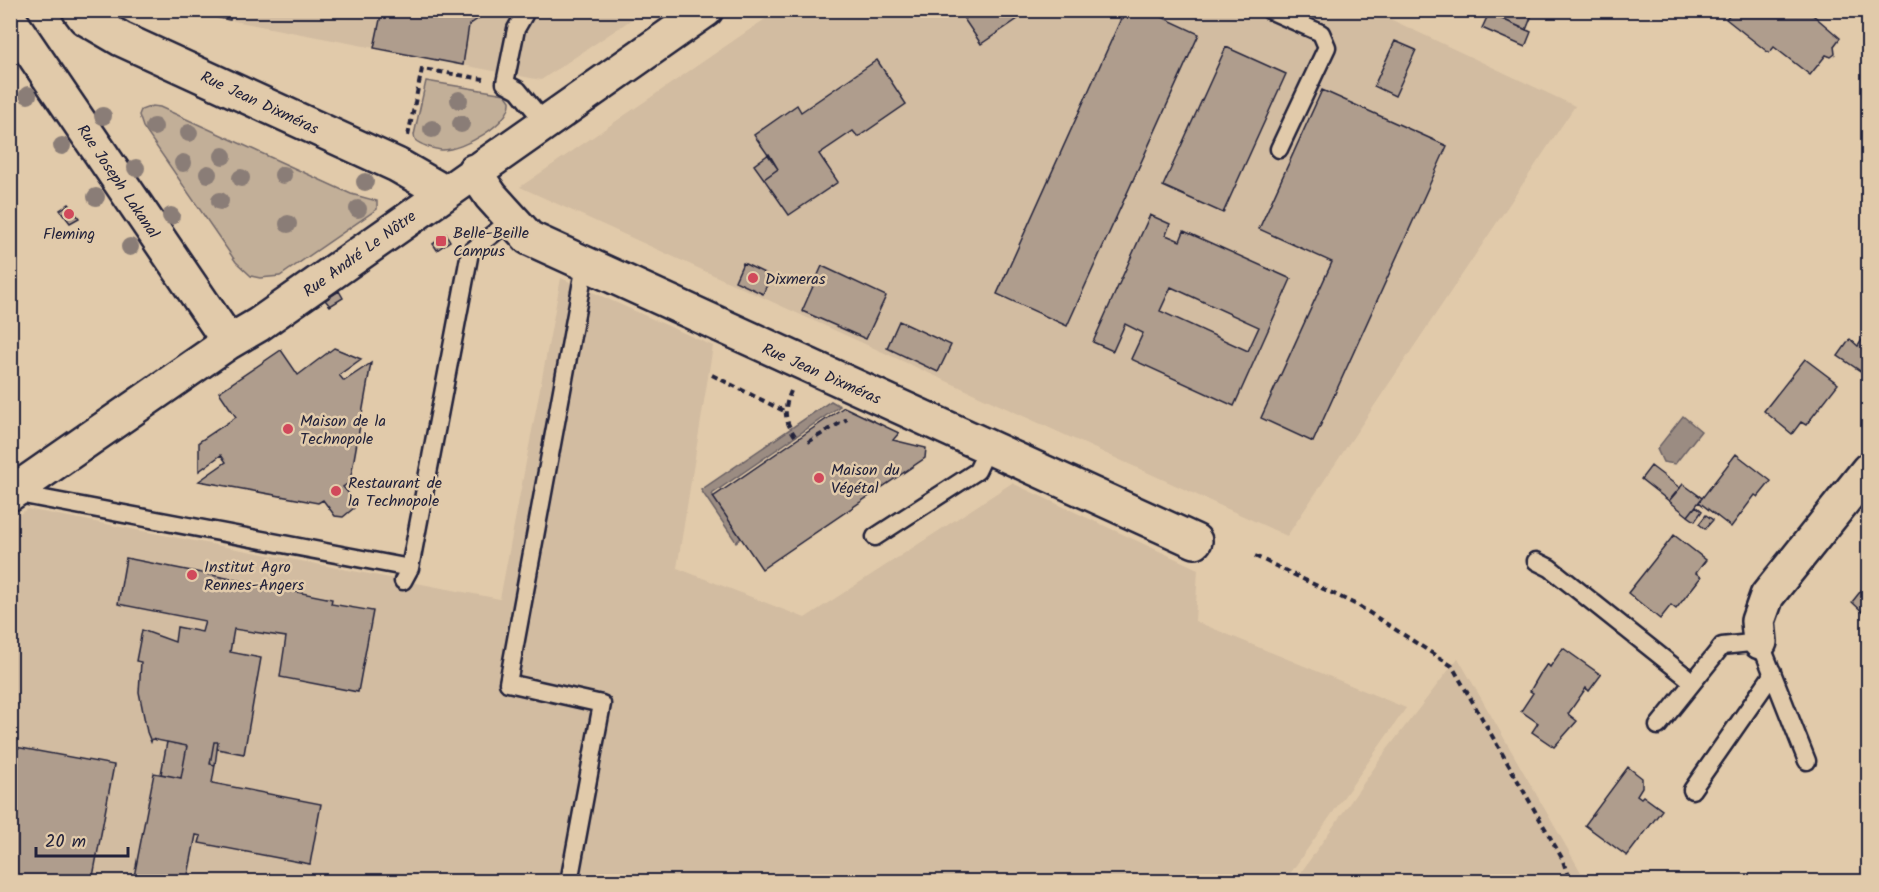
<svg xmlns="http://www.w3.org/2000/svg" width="1879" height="892" font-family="Kalam,sans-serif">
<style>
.built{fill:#d2bca1}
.green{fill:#c2af98;stroke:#72686a;stroke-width:1.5}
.water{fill:#9b8c82;stroke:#6b6266;stroke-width:1.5}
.building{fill:#af9d8d;stroke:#22223b;stroke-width:1.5;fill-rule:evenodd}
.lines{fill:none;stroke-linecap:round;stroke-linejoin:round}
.lane-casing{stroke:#22223b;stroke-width:21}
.street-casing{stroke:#22223b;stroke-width:38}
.path{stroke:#22223b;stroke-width:4;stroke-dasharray:6 4.5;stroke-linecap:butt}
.lane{stroke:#e1caaa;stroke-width:16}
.street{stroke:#e1caaa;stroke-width:33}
.tree{fill:#8a7d77}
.poi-dot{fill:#d1495b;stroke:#e1caaa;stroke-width:2}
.labels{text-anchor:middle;stroke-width:5;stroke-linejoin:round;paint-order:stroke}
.street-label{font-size:16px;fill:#22223b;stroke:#e1caaa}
.poi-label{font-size:16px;fill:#22223b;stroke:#e1caaa;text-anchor:start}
</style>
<rect width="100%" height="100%" fill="#e1caaa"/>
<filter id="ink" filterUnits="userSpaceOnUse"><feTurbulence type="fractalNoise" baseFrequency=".0167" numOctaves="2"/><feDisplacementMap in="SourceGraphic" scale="12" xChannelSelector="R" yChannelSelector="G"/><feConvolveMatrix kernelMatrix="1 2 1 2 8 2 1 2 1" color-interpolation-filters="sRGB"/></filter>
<g filter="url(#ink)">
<path class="built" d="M182,11H644L541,80Z
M777,11H1373L1575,106L1287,536L520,187Z
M561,278L713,346L677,568L805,618L1012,483L1198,569L1195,621L1406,708L1285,881L11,882V520L27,509L500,599Z
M1458,658L1586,881H1295L1386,751Z"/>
<path class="green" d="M426,81L505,94L510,101C512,123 462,151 441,150C433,149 421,145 415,140L414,135Z
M152,106L160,107L351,194L377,201V209L280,276L260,278L251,276L236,262L143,127L139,115L141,110Z"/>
<path class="water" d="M831,401L840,406L712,494L741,538L736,542L701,490Z
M1683,416L1701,431L1675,464L1663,462L1657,449Z"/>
<path class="building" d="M182,10H232L230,20Z
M382,10H491L469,25L463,65L374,48Z
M958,10H1023L1025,14L981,44Z
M1125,10H1147L1199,34L1067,326L997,294Z
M1490,10H1534L1526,30L1489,13Z
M1725,10H1807L1840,38L1834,46L1835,54L1831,57L1826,55L1810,75L1774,47L1769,53L1726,19L1730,14Z
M1489,13L1531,32L1525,47L1482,28Z
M1395,41L1416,50L1395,96L1374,86Z
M1226,47L1286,74L1223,213L1163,186Z
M877,60L906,104L858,137L853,131L819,154L838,182L789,215L764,179L778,169L754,135L797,105L801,112Z
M1322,90L1447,146L1313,442L1261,418L1332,262L1259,229Z
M769,154L778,169L764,179L754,165Z
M69,204L79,218L70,223L60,210Z
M1150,215L1170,224L1166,235L1180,241L1184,231L1291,279L1234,406L1131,359L1143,333L1125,324L1113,351L1093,342ZM1171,287L1259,327L1248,351L1160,311Z
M446,234L450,241L437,250L433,244Z
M743,263L771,276L763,294L735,281Z
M822,266L886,296L866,339L802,311Z
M339,291L343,298L330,306L325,300Z
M899,321L951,345L938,372L887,348Z
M1868,331V376L1838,356L1850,339L1858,346Z
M334,348L361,359L339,375L344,381L371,363L350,482L343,487L351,496L354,508L343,517L335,516L323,500L318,503L199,481L226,462L221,455L199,471V442L236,417L219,392L281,350L298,375Z
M1805,359L1838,384L1806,425L1801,422L1792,434L1764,411Z
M844,407L899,433L893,440L926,448L925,458L762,569L713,497Z
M1736,454L1771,481L1758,497L1755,495L1731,527L1699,502Z
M1651,466L1680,488L1669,501L1641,479Z
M1683,484L1702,498L1688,516L1669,501Z
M1696,506L1702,511L1695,521L1688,516Z
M1706,515L1713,520L1705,529L1699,524Z
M1674,535L1706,560L1696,573L1701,577L1676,609L1671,605L1660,619L1628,593Z
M126,558L332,599L331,604L373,611L358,692L280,677L286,637L234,629L230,652L261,658L244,754L217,749L218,742H214L210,764L215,765L212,783L321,804L310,864L199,843L201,836L196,835L188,875L194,876L193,882H133L154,773L181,778L187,746L152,739L151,742L147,732L139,692L141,662L136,661L142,630L175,642L177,627L202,632L205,621L118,604Z
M1868,582V617L1852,602Z
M1563,648L1601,675L1589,691L1586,688L1568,714L1577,721L1554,747L1532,732L1538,723L1521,711L1533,693L1530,691L1540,674L1547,664L1550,667Z
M167,742L187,746L181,778L161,774Z
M214,742H218L215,765L210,764Z
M10,746L114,765L92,882H10Z
M1628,767L1642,778V787L1637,795L1641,798L1643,796L1662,810L1627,856L1585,825Z"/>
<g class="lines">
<g class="lane-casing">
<path id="lane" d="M1269,10L1321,33L1327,47L1279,149
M524,15L516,29L505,83L518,90L545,123
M13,493L410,568
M875,537L977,471L988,448
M1536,561L1550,568L1693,682
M403,581L410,568L470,252L512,219
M1658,726L1722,646L1760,642L1807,761
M1692,790L1770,678L1772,671
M569,882L602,704L508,683L585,265"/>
</g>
<g class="street-casing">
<path id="street" d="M79,10L85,18L121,39L397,165L444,192
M10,20L229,342
M474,171L491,196L529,238L1195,541
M10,494L229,342L258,325L706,10
M1760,642L1758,621L1767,596L1868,470"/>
</g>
<path class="path" d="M408,136L422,69L484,79
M712,375L784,411
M791,391C782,412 785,421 797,439
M808,442L847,419
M1255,556L1359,606L1452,666L1562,858L1570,882"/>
<use href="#lane" class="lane"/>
<use href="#street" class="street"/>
</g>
<g class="tree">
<circle cx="28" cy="95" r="9"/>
<circle cx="459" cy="100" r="9"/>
<circle cx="103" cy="116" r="9"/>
<circle cx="461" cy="124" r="9"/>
<circle cx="154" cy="127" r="9"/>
<circle cx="432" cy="129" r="9"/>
<circle cx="189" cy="133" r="9"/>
<circle cx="62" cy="146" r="9"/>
<circle cx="223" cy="156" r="9"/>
<circle cx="183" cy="163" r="9"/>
<circle cx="136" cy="168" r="9"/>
<circle cx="208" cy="174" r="9"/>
<circle cx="283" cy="175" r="9"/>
<circle cx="241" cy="178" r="9"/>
<circle cx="365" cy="182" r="9"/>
<circle cx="96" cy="197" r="9"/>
<circle cx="220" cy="201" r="9"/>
<circle cx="358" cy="209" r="9"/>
<circle cx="171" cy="216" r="9"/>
<circle cx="288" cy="224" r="9"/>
<circle cx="130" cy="247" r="9"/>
</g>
</g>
<g class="poi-dot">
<circle cx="69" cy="214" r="6"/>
<rect x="435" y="235" width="12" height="12" rx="3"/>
<circle cx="753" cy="278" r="6"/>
<circle cx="288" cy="429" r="6"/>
<circle cx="819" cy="478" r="6"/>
<circle cx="336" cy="491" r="6"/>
<circle cx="192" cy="575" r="6"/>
</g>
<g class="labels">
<g class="street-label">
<text transform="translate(260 102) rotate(25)" y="6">Rue Jean Dixméras</text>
<text transform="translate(119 181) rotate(56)" y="6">Rue Joseph Lakanal</text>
<text transform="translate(359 253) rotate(-36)" y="6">Rue André Le Nôtre</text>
<text transform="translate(822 373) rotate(24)" y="6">Rue Jean Dixméras</text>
</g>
<g class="poi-label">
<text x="453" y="238">Belle-Beille<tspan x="453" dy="18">Campus</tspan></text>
<text x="69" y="239" text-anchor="middle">Fleming</text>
<text x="765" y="284">Dixmeras</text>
<text x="300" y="426">Maison de la<tspan x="300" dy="18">Technopole</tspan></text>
<text x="831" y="475">Maison du<tspan x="831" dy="18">Végétal</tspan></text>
<text x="348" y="488">Restaurant de<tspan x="348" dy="18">la Technopole</tspan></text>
<text x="204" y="572">Institut Agro<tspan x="204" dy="18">Rennes-Angers</tspan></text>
</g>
</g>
<rect width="1879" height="892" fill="none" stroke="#e1caaa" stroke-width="36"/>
<rect x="18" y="18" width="1843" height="856" fill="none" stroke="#22223b" stroke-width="2" filter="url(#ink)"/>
<path d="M36 847v9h92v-9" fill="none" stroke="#22223b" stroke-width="3"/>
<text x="45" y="847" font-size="18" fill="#22223b" stroke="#e1caaa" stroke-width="4.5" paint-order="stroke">20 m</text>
</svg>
